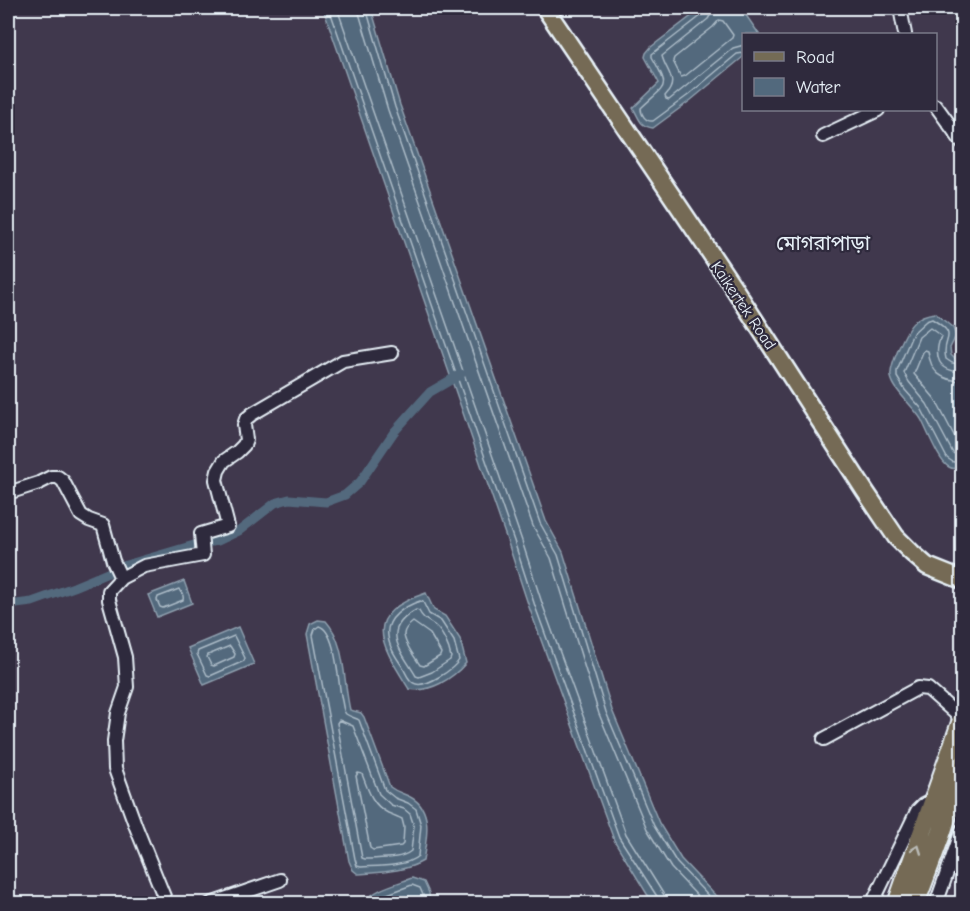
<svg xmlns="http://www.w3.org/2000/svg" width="970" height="911" font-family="'Comic Neue','Noto Sans Bengali',sans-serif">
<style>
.water{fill:#52697d;stroke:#8e9fae;stroke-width:1.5}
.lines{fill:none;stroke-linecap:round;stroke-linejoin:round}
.shore{stroke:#acbbc7;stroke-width:1.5}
.canal{stroke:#52697d;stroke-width:9}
.minor-casing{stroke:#e8f1f8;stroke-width:16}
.major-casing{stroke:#e8f1f8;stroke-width:21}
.highway-casing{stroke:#e8f1f8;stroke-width:22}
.minor{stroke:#2f2a3d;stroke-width:12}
.major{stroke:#746b55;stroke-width:16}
.highway{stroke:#746b55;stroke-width:18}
.oneway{stroke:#babbb7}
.labels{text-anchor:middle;stroke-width:4.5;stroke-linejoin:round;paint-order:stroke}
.street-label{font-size:16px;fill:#e8f1f8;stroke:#2f2a3d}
.quarter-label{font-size:20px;fill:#e8f1f8;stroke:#2f2a3d}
</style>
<rect width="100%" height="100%" fill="#40384d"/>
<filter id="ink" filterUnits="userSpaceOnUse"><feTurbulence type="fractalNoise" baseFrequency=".0167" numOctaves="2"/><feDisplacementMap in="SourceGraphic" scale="12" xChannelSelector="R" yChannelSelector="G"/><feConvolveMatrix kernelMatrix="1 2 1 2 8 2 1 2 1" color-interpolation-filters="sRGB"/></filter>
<g filter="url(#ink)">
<path class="water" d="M323,8H371L400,105L546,521L563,552L612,710L659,823L681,859L713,893L726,903H654L647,894L614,840L529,607L508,543Z
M702,8H741L759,34H744L743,57L691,100L653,128C639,126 640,119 633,108L659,83L645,57L646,53L651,47Z
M935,313L953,328L956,336L950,348L951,355L954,358L962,359V466C958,468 954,470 949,467C939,462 927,430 921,419C913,406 894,391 891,377C889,367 906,329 914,322C920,316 926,314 935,313Z
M184,581L192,603L157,617L148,595Z
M426,593L434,610L445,616L460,639L466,663C452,679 430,693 409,689C381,644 360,615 426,593Z
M318,620L326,621C346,643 343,681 350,710L361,713L364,717L390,787C399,794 404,793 412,798C434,811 426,841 423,861C404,872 380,872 358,874L353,870L349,861L307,634L310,624Z
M238,627L254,664L204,685L188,648Z
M412,878L424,882L429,893L430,903H365C370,890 399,883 412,878Z"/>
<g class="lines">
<path class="shore" d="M329,8L514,541L535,606L619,837L658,898L659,904
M337,8L521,538L542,603L626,834L664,895L666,904
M358,8L359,13L388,110L533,526L551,558L599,714L647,829L671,868L705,904
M366,8L395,107L540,523L558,555L606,712L654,826L677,863L716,904
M705,8L702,15L652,54V57C671,90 666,84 641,108C641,114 645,122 653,121L687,96L737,54L744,53
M712,8L711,14L708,19L662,56C666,72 680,80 665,96L666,99L669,100L733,48L744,45
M719,20L723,21L733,35L732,38L685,76L681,77L673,61L674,58L713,27Z
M962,364L952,363L946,359C940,337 962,337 932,319L926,321L913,333L897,371V377L905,390L921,408L947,458L953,462L962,461
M962,372C938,371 933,357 941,336L930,328L919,337L904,373L909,382L927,404L953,453L955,454L962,453
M962,381C941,380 931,373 928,351L925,350L923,352L914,374L935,399L958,443L962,444
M179,589C182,591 184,597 183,600L163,608L160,607L157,600L158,597Z
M420,601L423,602L429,614L441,621L454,641L459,660C454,669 427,687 416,684C409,683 405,671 402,666C396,657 389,647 388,636C385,618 405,606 420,601Z
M416,610L419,611C423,619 427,620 434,625C443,632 449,647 451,657L450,660L432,672L419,677L416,676C400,649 380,630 416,610Z
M413,622L430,634L441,653L440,656L424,666L420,665C415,657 404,644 404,634C404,629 409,625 413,622Z
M319,626C337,631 338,685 342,701C343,705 343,711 346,714C350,717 356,718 359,720L385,790L395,798L408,803L416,809L421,825L418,856C406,867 376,866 361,867L357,866L355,859L313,635L315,629Z
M234,636L245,658L244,661L210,676L207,675L197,654L198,651Z
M230,646L235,654L234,657L214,666L211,665L207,657L208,655Z
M339,720L353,726L379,794L391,805L404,809L410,814L414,826L411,851C400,860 379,858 365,859L362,858L337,723Z
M358,773L362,774C368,790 372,805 388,813C393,815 398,817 402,819L404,827L403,844L401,846L373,850L370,848L356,776Z
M372,904L379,897L412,885L420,888L423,895L424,904"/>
<path class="canal" d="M205,543L218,541L239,531L275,503L289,499L326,502L345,495L360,482L394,432L430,392L461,374
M126,565L194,545
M8,605L32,602L74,587L115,570"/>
<g class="minor-casing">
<path id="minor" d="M900,8L905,34
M936,106L962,142
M823,136L878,110
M8,493L39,483L51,477H58L63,481L81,515L89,520L103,525L113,561L121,578
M824,739L918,688L928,689L962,719
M167,904L136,827L115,769L114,741L118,713L127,687L125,657L109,600V591L121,578L144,566L203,555L201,534L228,526L216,480L218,471L224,461L237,452L244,445L246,440L244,425L246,419L252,414L343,361L392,353
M210,904L280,880
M872,904L917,811L923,805L935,799
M936,904L962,830"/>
</g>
<g class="major-casing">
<path id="major" d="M545,8L732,285L865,491L896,537L912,553L927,566L962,580"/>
</g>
<g class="highway-casing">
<path id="highway" d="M897,904L962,720
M915,904L941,834L962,769"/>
</g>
<use href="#minor" class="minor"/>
<use href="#major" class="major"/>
<use href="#highway" class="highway"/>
</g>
<defs><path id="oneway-chevron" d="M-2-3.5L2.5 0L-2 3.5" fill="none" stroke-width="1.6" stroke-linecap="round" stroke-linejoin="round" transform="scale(1.5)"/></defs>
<use class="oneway" href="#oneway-chevron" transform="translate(917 849) rotate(-70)"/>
</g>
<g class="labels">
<g class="street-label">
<text transform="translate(744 305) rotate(56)" y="6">Kaikertek Road</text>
</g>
<g class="quarter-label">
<text x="823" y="250">মোগরাপাড়া</text>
</g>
</g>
<rect width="970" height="911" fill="none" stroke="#2f2a3d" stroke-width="30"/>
<rect x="15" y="15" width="940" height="881" fill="none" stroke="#e8f1f8" stroke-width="2" filter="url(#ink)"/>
<rect x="742" y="33" width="195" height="78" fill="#2f2a3d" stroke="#797a88" stroke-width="1.5"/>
<rect x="754" y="52" width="30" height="9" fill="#746b55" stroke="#797a88" stroke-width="1.5"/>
<text x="796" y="63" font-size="18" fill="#e8f1f8">Road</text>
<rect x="754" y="78" width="30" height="18" fill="#52697d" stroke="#797a88" stroke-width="1.5"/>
<text x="796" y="93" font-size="18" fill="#e8f1f8">Water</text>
</svg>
